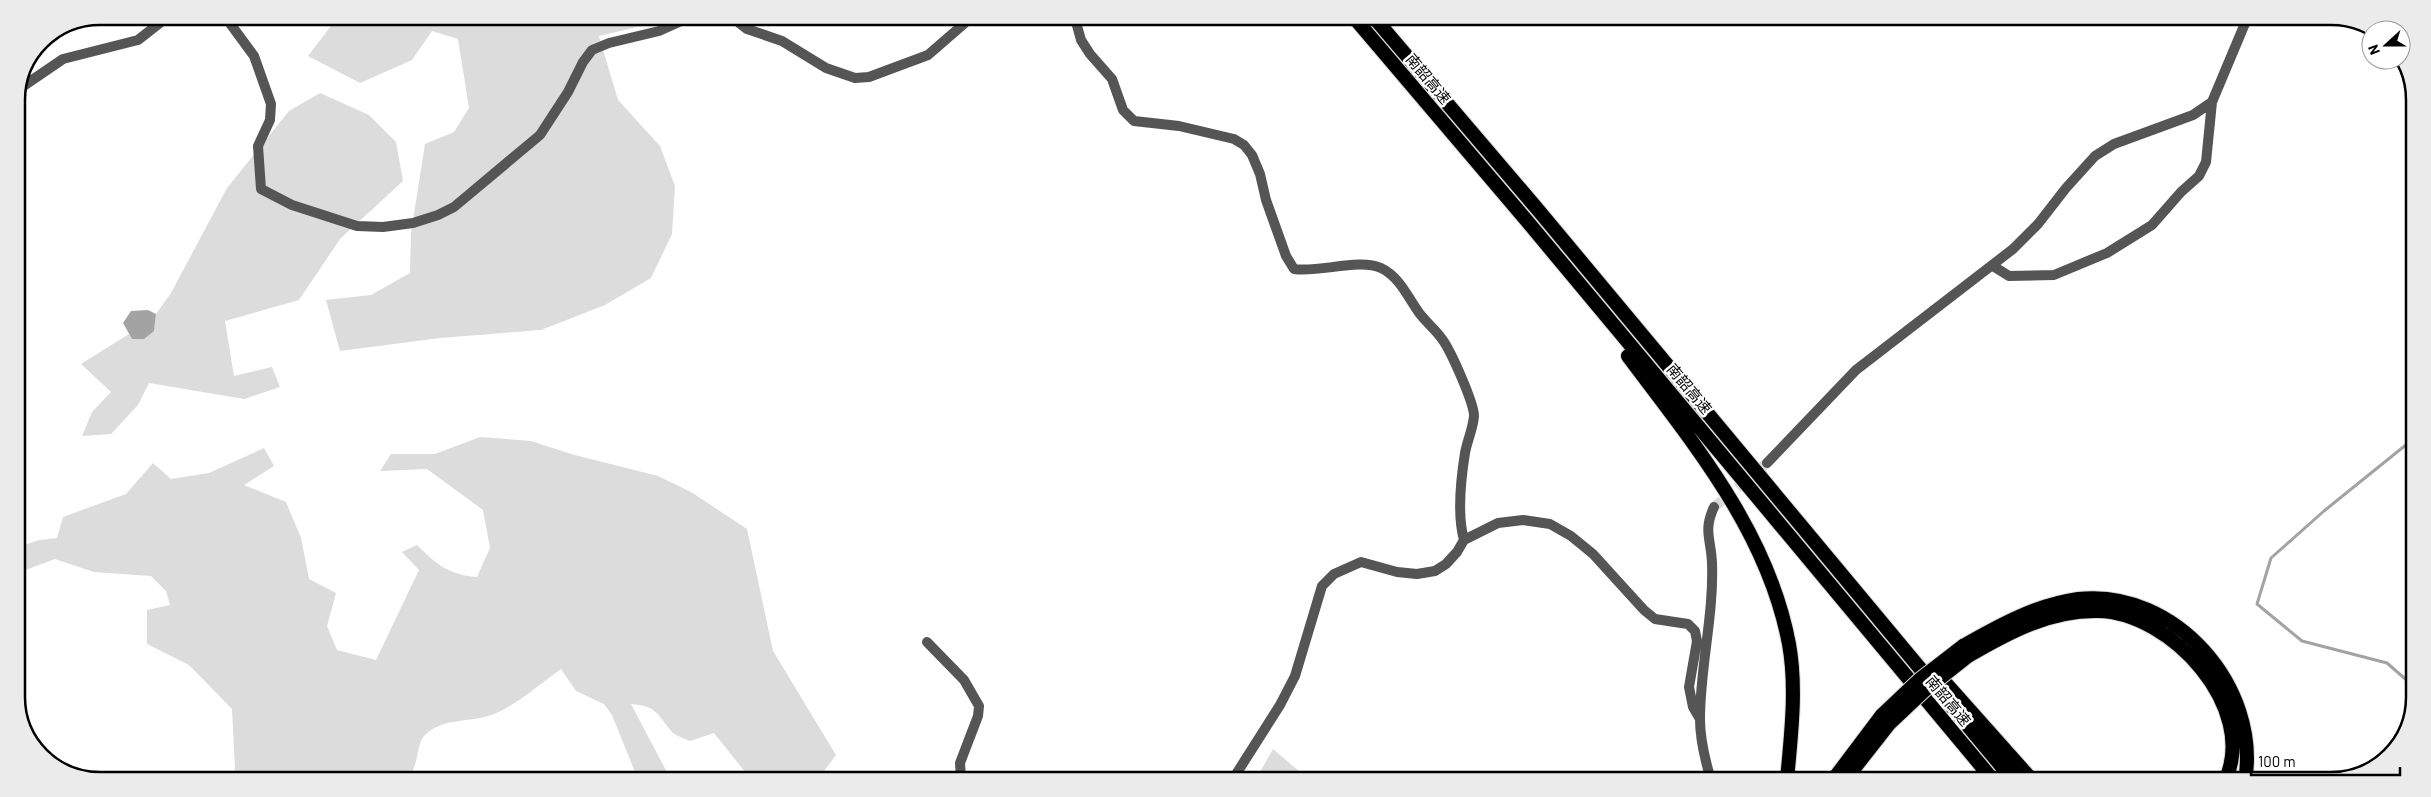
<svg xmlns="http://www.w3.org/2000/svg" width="2431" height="797" font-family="Barlow,'Noto Sans SC',sans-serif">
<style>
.green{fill:#dcdcdc}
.water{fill:#a3a3a3}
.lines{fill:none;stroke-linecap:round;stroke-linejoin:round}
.stream{stroke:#a3a3a3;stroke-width:3}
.tertiary-tunnel{stroke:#d9d9d9;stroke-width:10;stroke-dasharray:10 5;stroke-linecap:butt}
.motorway-casing{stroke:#dbdbdb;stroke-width:16}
.tertiary{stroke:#555;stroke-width:10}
.motorway{stroke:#000;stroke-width:14}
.motorway-bridge-casing{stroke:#dbdbdb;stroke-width:16;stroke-linecap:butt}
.motorway-bridge{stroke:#000;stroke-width:14}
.labels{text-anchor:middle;stroke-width:5;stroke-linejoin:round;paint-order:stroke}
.street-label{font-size:15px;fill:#000;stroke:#fff}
.rim{fill:none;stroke:#000;stroke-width:2.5}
</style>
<rect width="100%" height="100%" fill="#fff"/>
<path class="green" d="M334,22H659L599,36L618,100L660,146L675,186L672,234L651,278L605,305L541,330L440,338L340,351L326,300L371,295L410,273L411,233L425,144L454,132L469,108L458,39L432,31L412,60L360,83L308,56Z
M320,93L369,115L396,142L403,181L340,239L299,300L225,321L234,376L272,367L280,387L244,399L149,383L138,405L111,434L82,436L92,412L111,392L81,364L129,334L132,339L154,331L156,314L171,293L227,188L289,111Z
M480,437L531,441L571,454L658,476L691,492L747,529L773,651L836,755L819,778H750L714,733L690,741C685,739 676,736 672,732C657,714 657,706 631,704L670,778L637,777L612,715L604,704L576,691L561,669C538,685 520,703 494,714C472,723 443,717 425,735C416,744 419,765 409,777H231L235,769L232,709L189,665L147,644V610L170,605L166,591L151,576L94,572L55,559L20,572L16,571V548L39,540L57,538L63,517L126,494L153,463L171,479L209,473L264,448L274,466L244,485L286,502L301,538L309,579L336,593L327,626L337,650L376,660L419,570L402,552L417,545C436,564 449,575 477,577L490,548L483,510L427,469L380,471L391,454H435Z
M1273,749L1308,779H1256Z"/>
<path class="water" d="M148,310L156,314L154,331L144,339H132L123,323L131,311Z"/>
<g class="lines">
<path class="stream" d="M2411,684L2387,663L2302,641L2257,604L2271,558L2324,511L2412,440"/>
<path class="tertiary-tunnel" d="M1714,507L1767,463"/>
<g class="motorway-casing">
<path id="motorway" d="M1357,21L1527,221L1993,780
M1377,21L1539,211L2013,780
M1628,356C1694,444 1768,532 1789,644C1797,688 1791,735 1787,780
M1963,646C2000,625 2036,605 2078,599C2175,588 2261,687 2245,781
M1968,656C2009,632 2050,610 2098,611C2171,612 2259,708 2225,781
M1933,669L2032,780
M1833,780L1882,715
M1845,780L1889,724"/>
</g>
<path class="tertiary" d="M229,22L254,56L271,104L270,120L258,146L261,189L292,205L357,226L383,227L413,223L438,215L454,207L540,135L568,92L583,62L592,50L609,43L659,31L679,22
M738,22L747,29L782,41L826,68L855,78L869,77L928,55L966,22
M1076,22L1081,40L1090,54L1112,79L1123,110L1134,121L1179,126L1234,139L1244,145L1252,155L1260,174L1266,200L1286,256L1294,269C1319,273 1359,258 1381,268C1400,277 1408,298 1420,314C1427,323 1436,330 1442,339C1451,351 1474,403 1474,416C1473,429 1467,441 1465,453C1461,478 1457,515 1464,540
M19,89L63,59L138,40L161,22
M1993,266L2009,276L2054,275L2107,253L2152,225L2181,192L2199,176L2206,162L2212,102
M1767,463L1856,370L2013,249L2038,224L2066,188L2095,156L2114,144L2193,115L2212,102L2246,21
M927,642L964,680L979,706L978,716L960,763L961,778
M1233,779L1280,705L1295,676L1322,586L1334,574L1361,562L1397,572L1417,574L1435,571L1446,564L1457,552L1464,540L1498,523L1523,520L1550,524L1571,536L1593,554L1644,610L1655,619L1688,624L1695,631L1697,641L1689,687L1693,707L1700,719
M1711,780C1705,760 1700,740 1700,719C1700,667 1714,615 1712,563C1711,538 1703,531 1714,507"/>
<use href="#motorway" class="motorway"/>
<g class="motorway-bridge-casing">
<path id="motorway-bridge" d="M1882,715L1919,680L1963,646
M1889,724L1925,690L1968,656"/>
</g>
<use href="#motorway-bridge" class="motorway-bridge"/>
</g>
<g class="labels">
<g class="street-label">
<text transform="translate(1428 79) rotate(50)" y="5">南韶高速</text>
<text transform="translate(1689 389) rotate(50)" y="5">南韶高速</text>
<text transform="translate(1948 701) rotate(50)" y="5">南韶高速</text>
</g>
</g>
<path d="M0 0H2431V797H0ZM100 25H2331A75 75 0 0 1 2406 100V697A75 75 0 0 1 2331 772H100A75 75 0 0 1 25 697V100A75 75 0 0 1 100 25Z" fill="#ebebeb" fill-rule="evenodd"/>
<path class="rim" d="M100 25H2331A75 75 0 0 1 2406 100V697A75 75 0 0 1 2331 772H100A75 75 0 0 1 25 697V100A75 75 0 0 1 100 25Z"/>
<g transform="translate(2386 45) rotate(249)"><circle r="24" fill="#ffffff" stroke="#999999"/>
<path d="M0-4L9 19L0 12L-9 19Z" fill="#000000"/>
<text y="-8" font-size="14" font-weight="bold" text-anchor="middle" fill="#000000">N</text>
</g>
<path d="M2251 767v8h149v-8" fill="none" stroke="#000000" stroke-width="2.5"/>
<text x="2258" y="767" font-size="15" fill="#000000" stroke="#ffffff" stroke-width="4" paint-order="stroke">100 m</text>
</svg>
